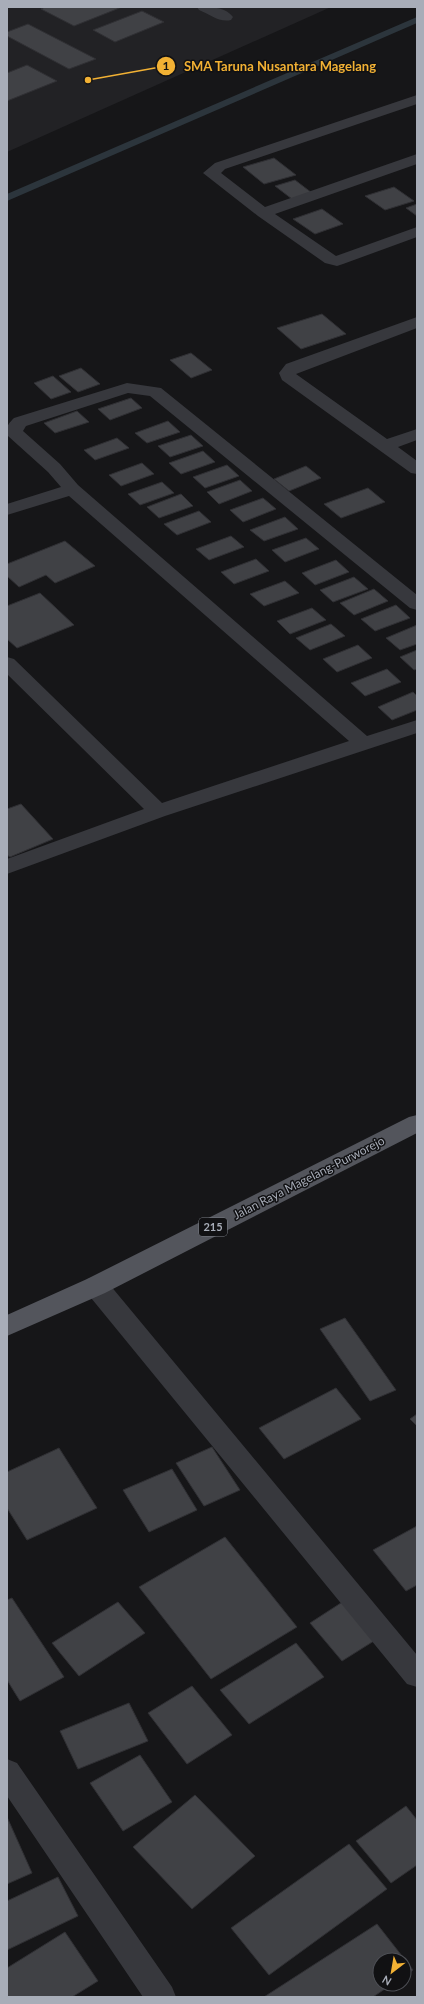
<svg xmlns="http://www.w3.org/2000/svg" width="424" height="2004" font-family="Lato,sans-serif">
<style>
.built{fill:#222225}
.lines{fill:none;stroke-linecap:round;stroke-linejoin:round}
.stream{fill:#2c353c;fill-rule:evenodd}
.building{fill:#404145;stroke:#303034}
.service{fill:#37383d;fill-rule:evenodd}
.minor{fill:#37383d;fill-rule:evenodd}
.primary{fill:#53555c;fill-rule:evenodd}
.labels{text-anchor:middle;stroke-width:3;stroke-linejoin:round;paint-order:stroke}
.shield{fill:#111113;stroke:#7b7e86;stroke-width:1}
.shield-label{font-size:11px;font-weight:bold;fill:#a8adb8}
.street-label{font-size:12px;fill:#a8adb8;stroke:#111113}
.leader{fill:none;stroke:#f2b134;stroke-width:1.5}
.callout-dot{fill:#f2b134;stroke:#111113;stroke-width:1.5}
.mark-label{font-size:12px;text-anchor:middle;font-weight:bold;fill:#111}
.callout-label{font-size:13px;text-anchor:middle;font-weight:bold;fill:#f2b134;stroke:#111113;stroke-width:3;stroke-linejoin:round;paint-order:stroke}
</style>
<rect width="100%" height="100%" fill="#161618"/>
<path class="built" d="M7,7H331L7,152Z"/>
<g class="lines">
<path class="stream" d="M417,17V23L7,201V194Z"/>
</g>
<path class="building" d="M45,7H122L74,26L41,9Z
M142,11L164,22L115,42L93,30Z
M28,24L96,59L69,69L7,36V32Z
M27,65L57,81L7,101V73Z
M274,158L296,175L264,184L243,167Z
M295,180L312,193L292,199L275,186Z
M394,187L414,201L385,210L365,196Z
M417,204V216L406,208Z
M322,209L343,224L315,234L293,219Z
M322,314L346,334L301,349L277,328Z
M191,353L212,370L191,378L170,360Z
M81,368L100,384L78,392L59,376Z
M53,376L71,392L51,399L34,383Z
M131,398L142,408L110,420L98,409Z
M77,411L89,422L55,433L44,423Z
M168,421L180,432L147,443L135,433Z
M191,435L203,446L170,457L158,446Z
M117,438L129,448L95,460L84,450Z
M203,451L215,462L181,474L169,463Z
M142,463L154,474L121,486L109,475Z
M227,465L239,476L205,488L193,477Z
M306,466L321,478L289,491L274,479Z
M240,480L252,491L219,504L207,492Z
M162,482L174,493L140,505L128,494Z
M368,488L385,502L341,518L324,504Z
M181,494L193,506L159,518L147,507Z
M263,498L276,509L243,522L230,510Z
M199,511L211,522L177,535L164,524Z
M285,517L298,529L264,541L250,530Z
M231,536L244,547L209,560L196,549Z
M306,538L319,549L285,562L272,550Z
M65,541L95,566L55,583L46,575L19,587L7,576V564Z
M256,559L269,571L234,584L221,572Z
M336,560L349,572L315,585L302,573Z
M354,577L368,589L333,602L320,590Z
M285,581L299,593L264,606L250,594Z
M374,589L388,601L354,615L340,603Z
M40,593L74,625L17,648L7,639V606Z
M396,605L410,618L375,631L361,619Z
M312,608L326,620L290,634L277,621Z
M331,624L345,636L310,650L296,638Z
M417,625V644L400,650L386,638Z
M358,645L372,658L337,672L323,659Z
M417,650V669L414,670L400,657Z
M387,669L401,682L365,696L351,683Z
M413,692L417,696V710L392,720L378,707Z
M21,804L53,839L10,857L7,855V809Z
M345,1318L396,1390L370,1401L320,1329Z
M336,1388L361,1419L284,1459L259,1428Z
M417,1414V1426L410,1419Z
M212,1447L240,1490L204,1506L176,1463Z
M59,1448L97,1508L27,1540L7,1508V1472Z
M172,1469L197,1510L149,1532L123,1490Z
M417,1526V1585L406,1591L373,1550Z
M225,1537L297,1627L211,1679L139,1587Z
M12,1598L64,1677L20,1701L7,1680V1600Z
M344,1601L377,1639L342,1661L310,1623Z
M118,1602L145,1633L79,1676L52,1643Z
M296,1643L324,1677L249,1724L220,1690Z
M192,1686L232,1735L187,1764L148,1713Z
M129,1703L148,1741L78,1769L60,1731Z
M140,1755L172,1802L123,1831L90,1783Z
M195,1795L255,1856L192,1909L133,1847Z
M406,1806L417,1820V1865L391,1883L356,1841Z
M7,1817L32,1873L7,1884Z
M349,1844L387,1889L269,1975L231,1928Z
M58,1877L78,1916L7,1950V1901Z
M377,1924L413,1970L404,1976V1960H380V1984H392L373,1997H264Z
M65,1932L98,1981L72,1997H7V1968Z"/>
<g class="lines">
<path class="service" d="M197,7C209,7 225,6 233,17L231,20C220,23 209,14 199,10Z"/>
<path class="minor" d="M417,95V104L225,169L221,173L265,207L417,154V164L275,214L336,256L417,227V237L343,264L337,266L325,263L258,216L203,173L215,163Z
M417,317V328L296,374L387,439L417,429V440L398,447L417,461V474L411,473L282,380L279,373L286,364Z
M127,383L161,388L417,595V610L410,608L150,396L128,393L26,426L23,431L60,464L78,485L367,736L417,720V733L165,816L7,874V859L144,809L7,674V657L14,659L162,803L349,741L69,496L7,515V504L61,487L48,472L8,436C5,428 8,424 14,418Z
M96,1276L105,1279L417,1655V1687L407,1684L87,1293L84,1286L87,1279Z
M7,1759L17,1763L172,1987L176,1997H143L7,1796Z"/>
<path class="primary" d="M417,1115V1133L105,1293L7,1336V1315L87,1279L409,1117Z"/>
</g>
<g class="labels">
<rect class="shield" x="199" y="1218" width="28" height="18" rx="3"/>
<g class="shield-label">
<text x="213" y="1231">215</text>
</g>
<g class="street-label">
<text transform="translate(309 1178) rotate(-27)" y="4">Jalan Raya Magelang-Purworejo</text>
</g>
</g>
<path class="leader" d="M88 80L166 66"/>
<g class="callout-dot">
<circle cx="88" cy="80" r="4"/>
<circle cx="166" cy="66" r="10"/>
</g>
<g class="mark-label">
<text x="166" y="70">1</text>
</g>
<g class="callout-label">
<text x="280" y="71">SMA Taruna Nusantara Magelang</text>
</g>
<rect width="424" height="2004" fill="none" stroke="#a8adb8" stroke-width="16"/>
<g transform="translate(392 1972) rotate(211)"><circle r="19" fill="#111113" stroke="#4d4f55"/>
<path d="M0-3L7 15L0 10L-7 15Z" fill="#f2b134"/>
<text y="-6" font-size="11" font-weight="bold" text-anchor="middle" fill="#a8adb8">N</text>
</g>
</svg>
